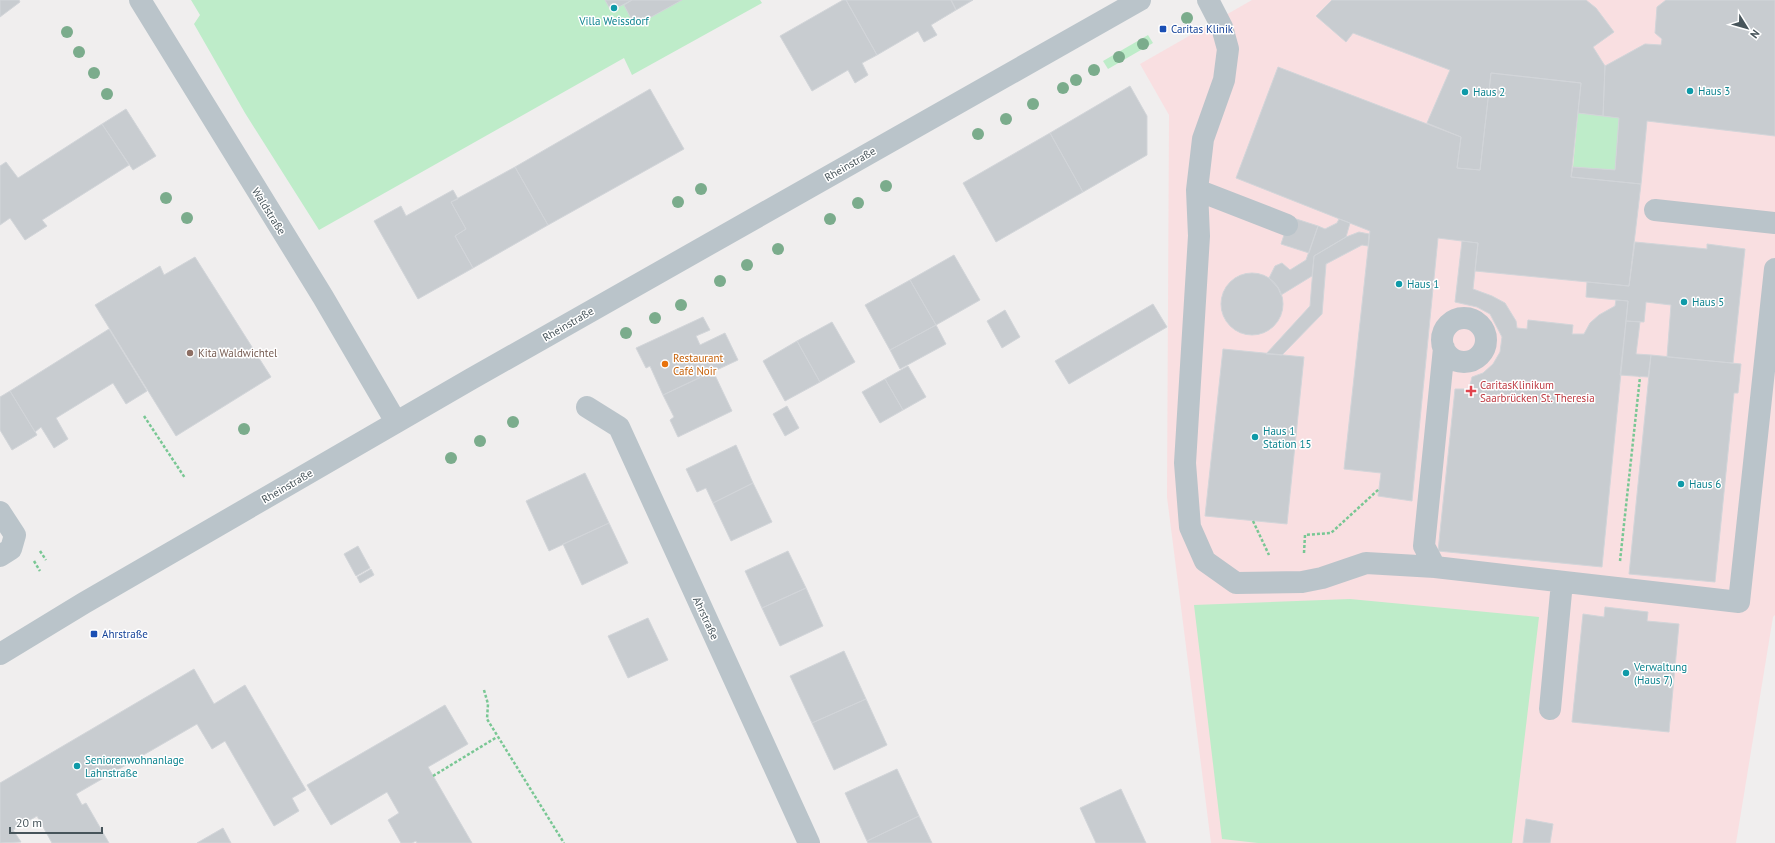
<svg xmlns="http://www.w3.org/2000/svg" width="1775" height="843" font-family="'PT Sans',sans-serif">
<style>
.medical{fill:#f9dfe1}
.green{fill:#beecc9}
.building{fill:#c8ccd0;stroke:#d2d5d9}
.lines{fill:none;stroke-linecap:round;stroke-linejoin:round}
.path{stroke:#79c794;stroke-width:2.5;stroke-dasharray:3 2;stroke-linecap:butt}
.minor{stroke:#bac4ca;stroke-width:22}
.tree{fill:#7bac8c}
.culture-dot{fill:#0f9aa8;stroke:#fff;stroke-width:1.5}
.transit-dot{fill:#1a4fb4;stroke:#fff;stroke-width:1.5}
.education-dot{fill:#8d6e63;stroke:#fff;stroke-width:1.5}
.food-dot{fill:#e8710a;stroke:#fff;stroke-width:1.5}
.health-dot{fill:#e0444e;stroke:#fff;stroke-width:1.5}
.labels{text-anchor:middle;stroke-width:3;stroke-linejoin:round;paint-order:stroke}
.culture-label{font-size:11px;fill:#0d838f;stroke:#fff;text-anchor:start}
.transit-label{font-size:11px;fill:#164399;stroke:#fff;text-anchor:start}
.street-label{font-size:11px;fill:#47545a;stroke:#fff}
.education-label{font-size:11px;fill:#785e54;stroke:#fff;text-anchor:start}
.food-label{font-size:11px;fill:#c56008;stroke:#fff;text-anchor:start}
.health-label{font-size:11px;fill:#be3a42;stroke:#fff;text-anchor:start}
</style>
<rect width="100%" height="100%" fill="#f0eeee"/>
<path class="medical" d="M1252,0H1775V615L1773,617L1736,843H1211L1167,497L1169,115L1140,64Z"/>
<path class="green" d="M191,0H760L762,3L632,75L624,58L319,230L245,113L194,24L200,15Z
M1148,35L1153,43L1108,69L1103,61Z
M1578,113L1619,118L1615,170L1573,167Z
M1350,599L1539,617L1512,843H1258L1222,839L1194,605Z"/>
<path class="building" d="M0,0H19L20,2L0,17Z
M605,0H632L611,11Z
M632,0H682L635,26L624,5Z
M843,0H846L877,55L862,63L868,75L855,83L848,70L812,91L780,36Z
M846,0H951L956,10L931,25L937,35L924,42L918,31L877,55Z
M951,0H973L956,10Z
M1332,0H1586L1596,8L1614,32L1593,47L1605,66L1603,116L1578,113L1581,83L1491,73L1480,170L1457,168L1461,137L1427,123L1450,70L1353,33L1346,42L1316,16Z
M1666,0H1775V136L1647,121L1641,184L1571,177L1573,167L1615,170L1619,118L1603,116L1605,66L1645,44L1661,45L1662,39L1655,33L1657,7Z
M1278,67L1461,137L1457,168L1480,170L1491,73L1581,83L1571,177L1641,184L1629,286L1475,271L1478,243L1438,238L1412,501L1378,496L1381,473L1344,469L1370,231L1236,178Z
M1130,86L1147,116V155L1083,192L1050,133Z
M650,89L684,149L548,225L515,167Z
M126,109L156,156L133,170L102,124Z
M102,124L129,165L42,220L47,226L25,240L10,218L0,225V166L6,162L18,178Z
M1050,133L1083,192L996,242L963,183Z
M515,167L548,225L473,268L455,236L466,229L451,202Z
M453,190L458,199L451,202L466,229L455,236L473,268L418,299L374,221L401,206L406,216Z
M1290,217L1318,226L1309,253L1281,244Z
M1339,219L1350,223L1346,237L1314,256L1312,276L1281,295L1278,288L1269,278L1275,266L1282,263L1290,270L1306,260L1318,226L1325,229L1337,223Z
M1359,232L1369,234L1368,246L1362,245L1326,264L1322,314L1282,355L1266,354L1310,306L1314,256L1346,237Z
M1462,241L1478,243L1473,289L1492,296L1505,303L1516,321L1517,328L1527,329L1528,320L1573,325L1572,334H1584L1590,323L1599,315L1615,306L1616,300L1628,301L1602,567L1438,551L1455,389H1469L1472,377L1483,373L1493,364L1500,352L1502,337L1490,314L1477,307L1455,302Z
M1635,242L1707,249V244L1745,249L1733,363L1667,357L1671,305L1646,302L1644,322L1626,321L1628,301L1586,297L1587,282L1629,286Z
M954,255L980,300L936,325L910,280Z
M195,257L271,377L176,436L95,305L160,266L164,275Z
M1221 304a31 31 0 1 1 62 0a31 31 0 1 1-62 0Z
M910,280L936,325L890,350L865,305Z
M1153,304L1167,327L1069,384L1055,361Z
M1005,310L1020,337L1002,348L987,321Z
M703,317L710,330L696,336L700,345L725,333L738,360L663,395L650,366L646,368L636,348Z
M1626,321L1640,322L1636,354L1651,355L1648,377L1620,375Z
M832,322L855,362L820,382L797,341Z
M936,325L946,344L900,369L890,350Z
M109,329L147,391L126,404L113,383L56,418L68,439L54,448L41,427L35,432L10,391Z
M797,341L820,382L785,401L763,361Z
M1223,349L1304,357L1287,524L1205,516Z
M1651,355L1741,364L1738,393H1734L1715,582L1629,574Z
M908,366L926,397L903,410L885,379Z
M713,371L732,411L678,437L670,420L674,417L663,395Z
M885,379L903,410L880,423L862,392Z
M10,391L37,435L12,450L0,430V397Z
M787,406L799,428L785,436L773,414Z
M736,445L753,483L713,503L706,488L697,492L686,469Z
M585,473L609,523L549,551L526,501Z
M753,483L772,522L731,541L713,503Z
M609,523L628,563L582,585L563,544Z
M358,546L370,568L356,576L344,554Z
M788,551L806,588L762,608L745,571Z
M371,569L374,575L360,583L357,577Z
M806,588L823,626L780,646L762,608Z
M1605,607L1648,612L1647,621L1679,624L1669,732L1572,722L1583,614L1604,617Z
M648,618L668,660L628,678L608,636Z
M844,651L866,699L812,723L790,676Z
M194,669L214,704L245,685L306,790L292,798L299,811L274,826L225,741L212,749L197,724L76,794L82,805L86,803L109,843H52L37,816L13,830L21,842L0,843V783Z
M866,699L887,745L834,770L812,723Z
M445,705L468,744L428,767L472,843H417L416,841L412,843H401L388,820L399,813L387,792L331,825L307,785Z
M897,769L919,816L867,841L845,793Z
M1121,789L1146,843H1096L1080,808Z
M919,816L932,843H868L867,841Z
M1526,819L1553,824L1550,843H1523Z
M223,828L231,843H197Z"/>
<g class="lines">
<path class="path" d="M144,416L185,478
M1253,521L1269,555
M40,551L46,560
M1304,553L1305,535L1331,533L1379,489
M34,561L40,571
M1620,561L1640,377
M484,690L488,704L487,719L564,843
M433,776L497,737"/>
<path class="minor" d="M140,0L323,297L396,422
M1208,0L1222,27L1228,49L1224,80L1203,139L1197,190L1199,236L1185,463L1190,527L1205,561L1236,583L1302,582L1322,578L1366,563L1435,567
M1197,190L1287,225
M1655,210L1775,223
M1442 340a22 22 0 1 1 44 0a22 22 0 1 1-44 0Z
M1444,348L1424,546L1435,567L1739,602L1775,269
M587,407L619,427L809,843
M0,512L15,535L11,549L0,556
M0,654L84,603L471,379L1140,0
M1550,709L1562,582"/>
</g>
<g class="tree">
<circle cx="1187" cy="18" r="6"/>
<circle cx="67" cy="32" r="6"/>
<circle cx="1143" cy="44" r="6"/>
<circle cx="79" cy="52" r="6"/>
<circle cx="1119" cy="57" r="6"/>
<circle cx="1094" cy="70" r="6"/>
<circle cx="94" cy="73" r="6"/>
<circle cx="1076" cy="80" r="6"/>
<circle cx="1063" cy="88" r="6"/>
<circle cx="107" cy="94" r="6"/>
<circle cx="1033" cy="104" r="6"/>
<circle cx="1006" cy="119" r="6"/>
<circle cx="978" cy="134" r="6"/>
<circle cx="886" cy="186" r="6"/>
<circle cx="701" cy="189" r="6"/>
<circle cx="166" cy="198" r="6"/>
<circle cx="678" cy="202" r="6"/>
<circle cx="858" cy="203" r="6"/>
<circle cx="187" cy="218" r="6"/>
<circle cx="830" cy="219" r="6"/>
<circle cx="778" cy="249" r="6"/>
<circle cx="747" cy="265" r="6"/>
<circle cx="720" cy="281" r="6"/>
<circle cx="681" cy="305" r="6"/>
<circle cx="655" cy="318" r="6"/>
<circle cx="626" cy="333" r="6"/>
<circle cx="513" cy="422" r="6"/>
<circle cx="244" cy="429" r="6"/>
<circle cx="480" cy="441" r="6"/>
<circle cx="451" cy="458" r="6"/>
</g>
<g class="culture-dot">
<circle cx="614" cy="8" r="4"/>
<circle cx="1690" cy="91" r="4"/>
<circle cx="1465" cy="92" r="4"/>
<circle cx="1399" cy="284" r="4"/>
<circle cx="1684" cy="302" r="4"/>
<circle cx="1255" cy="437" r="4"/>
<circle cx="1681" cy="484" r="4"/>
<circle cx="1626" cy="673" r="4"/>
<circle cx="77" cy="766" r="4"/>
</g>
<g class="transit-dot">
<rect x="1159" y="25" width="8" height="8" rx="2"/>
<rect x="90" y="630" width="8" height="8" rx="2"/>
</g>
<circle class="education-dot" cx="190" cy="353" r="4"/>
<circle class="food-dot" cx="665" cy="364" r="4"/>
<path class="health-dot" d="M1469 385h4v4h4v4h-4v4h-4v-4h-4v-4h4z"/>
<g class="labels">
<g class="culture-label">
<text x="614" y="25" text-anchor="middle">Villa Weissdorf</text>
<text x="1698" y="95">Haus 3</text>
<text x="1473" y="96">Haus 2</text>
<text x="1407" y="288">Haus 1</text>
<text x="1692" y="306">Haus 5</text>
<text x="1263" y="435">Haus 1<tspan x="1263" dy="13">Station 15</tspan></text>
<text x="1689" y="488">Haus 6</text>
<text x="1634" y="671">Verwaltung<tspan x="1634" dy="13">(Haus 7)</tspan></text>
<text x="85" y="764">Seniorenwohnanlage<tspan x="85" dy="13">Lahnstraße</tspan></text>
</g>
<g class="transit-label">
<text x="1171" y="33">Caritas Klinik</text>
<text x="102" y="638">Ahrstraße</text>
</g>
<g class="street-label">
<text transform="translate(850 164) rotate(-30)" y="4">Rheinstraße</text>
<text transform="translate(269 211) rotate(58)" y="4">Waldstraße</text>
<text transform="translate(568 324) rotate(-30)" y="4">Rheinstraße</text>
<text transform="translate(287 486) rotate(-30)" y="4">Rheinstraße</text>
<text transform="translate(706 618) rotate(65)" y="4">Ahrstraße</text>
</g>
<g class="education-label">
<text x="198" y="357">Kita Waldwichtel</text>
</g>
<g class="food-label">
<text x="673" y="362">Restaurant<tspan x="673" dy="13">Café Noir</tspan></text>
</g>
<g class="health-label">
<text x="1480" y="389">CaritasKlinikum<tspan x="1480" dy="13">Saarbrücken St. Theresia</tspan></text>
</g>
</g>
<g transform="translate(1747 28) rotate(127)" stroke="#ffffff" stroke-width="3" paint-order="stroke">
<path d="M0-3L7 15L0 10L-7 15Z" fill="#47545a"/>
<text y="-6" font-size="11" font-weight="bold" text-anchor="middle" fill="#47545a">N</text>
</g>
<path d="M10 827v6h92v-6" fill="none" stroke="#47545a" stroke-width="2"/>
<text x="16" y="827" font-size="12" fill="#47545a" stroke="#ffffff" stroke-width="3" paint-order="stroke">20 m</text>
</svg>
